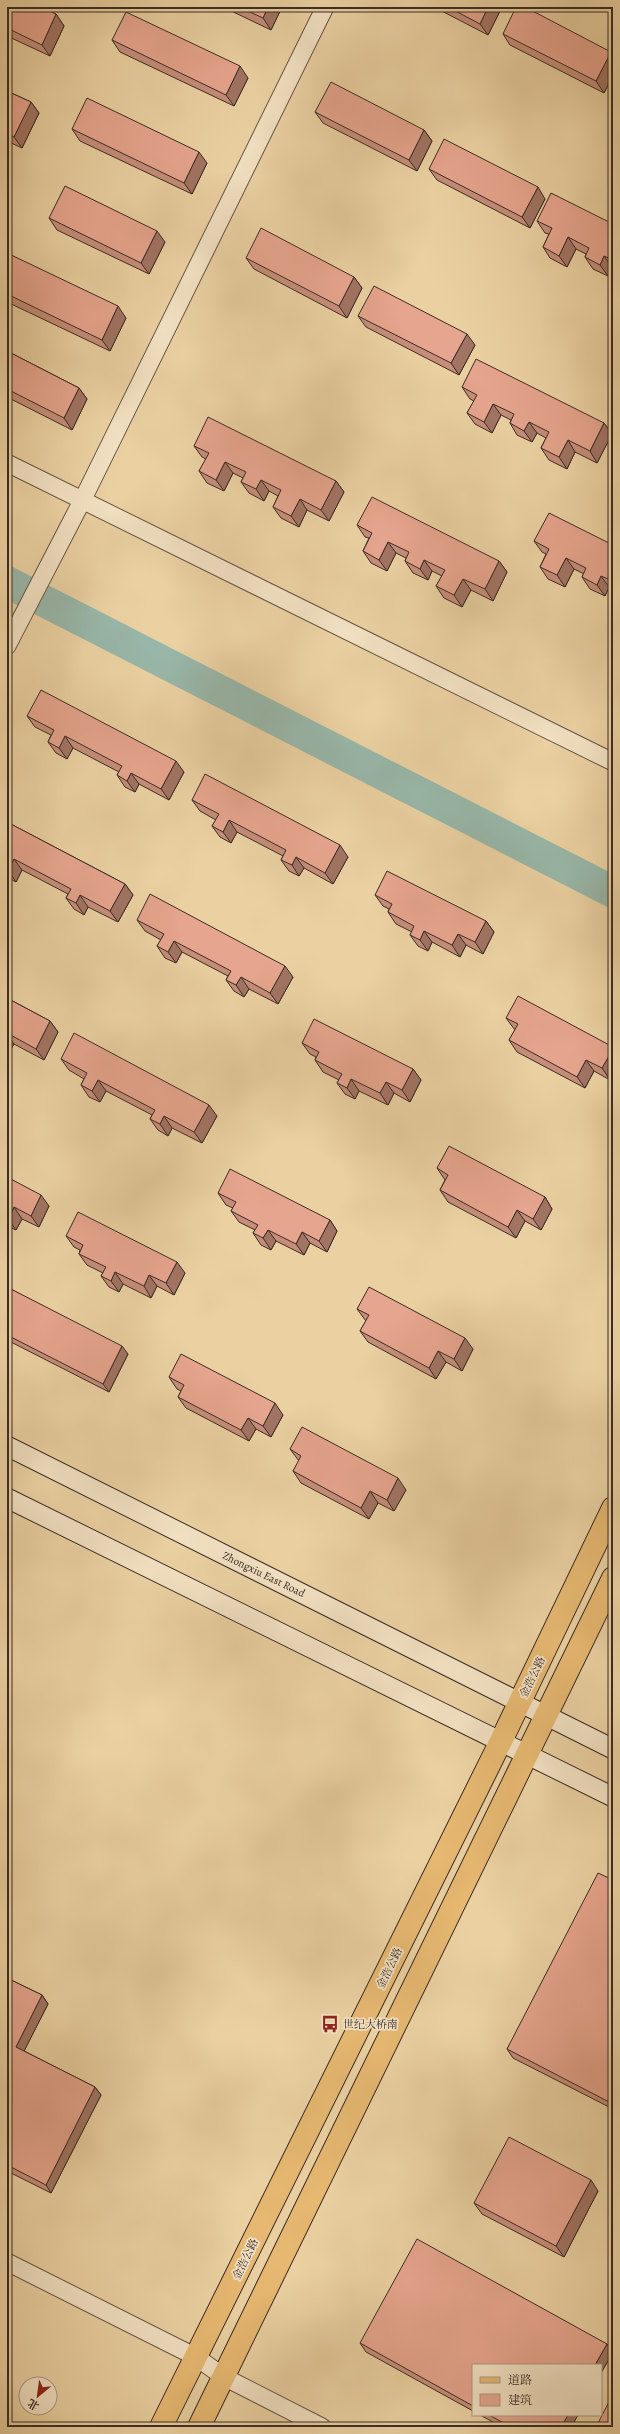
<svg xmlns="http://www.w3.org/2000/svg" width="620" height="2434" font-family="Alegreya,'Noto Serif SC',serif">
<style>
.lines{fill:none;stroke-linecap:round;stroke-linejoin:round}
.river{stroke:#98b7a9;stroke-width:32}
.tertiary-casing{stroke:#675545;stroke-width:19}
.secondary-casing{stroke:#3b2c26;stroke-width:21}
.primary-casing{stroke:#3b2c26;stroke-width:24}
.tertiary{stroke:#f2e1c3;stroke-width:17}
.secondary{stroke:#f2e1c3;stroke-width:19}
.primary{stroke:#e6b871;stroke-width:22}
.wall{fill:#c68e7a;stroke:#3b2c26}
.shaded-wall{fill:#a17463;stroke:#3b2c26}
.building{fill:#e6a58e;stroke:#3b2c26}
.labels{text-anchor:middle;stroke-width:3.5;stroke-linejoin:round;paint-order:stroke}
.street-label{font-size:11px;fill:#3b2c26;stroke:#f2e1c3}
.poi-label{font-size:11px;fill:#3b2c26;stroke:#f2e1c3;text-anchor:start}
</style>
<rect width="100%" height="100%" fill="#ebd1a2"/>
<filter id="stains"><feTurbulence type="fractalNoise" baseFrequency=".005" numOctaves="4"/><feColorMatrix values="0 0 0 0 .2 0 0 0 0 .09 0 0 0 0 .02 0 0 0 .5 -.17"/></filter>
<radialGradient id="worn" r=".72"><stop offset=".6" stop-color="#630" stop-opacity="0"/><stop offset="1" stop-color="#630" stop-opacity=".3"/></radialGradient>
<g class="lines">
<path class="river" d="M7,582L613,892"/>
<g class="tertiary-casing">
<path id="tertiary" d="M7,463L613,762
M7,646L83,499L325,7
M7,2262L196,2357L224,2377L322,2427"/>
</g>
<g class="secondary-casing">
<path id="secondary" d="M7,1446L613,1749
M7,1498L613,1797"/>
</g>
<g class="primary-casing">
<path id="primary" d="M161,2427L501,1741L613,1508
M199,2427L613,1578"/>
</g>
<use href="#tertiary" class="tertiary"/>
<use href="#secondary" class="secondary"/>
<use href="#primary" class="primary"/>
</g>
<path class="wall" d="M7,7L56,14L64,26L50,56L7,36Z
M223,7H282L271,30Z
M434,7H502L488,35Z
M503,34L613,54V75L604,93L510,45Z
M112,40L248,78L234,106L120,52Z
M7,91L31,102L39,113L22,148L7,141Z
M315,112L424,130L432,141L417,171L323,123Z
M72,129L207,163L192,194L80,141Z
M429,169L545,199L530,228L437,180Z
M49,218L165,242L149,274L57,230Z
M537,221L613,224V267H612L608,276L593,269L585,257L586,254L576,249L567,267L550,258L543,247L549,234L545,233Z
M7,253L126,318L110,351L7,302Z
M246,258L354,277L362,288L347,318L254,269Z
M358,316L475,345L459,375L366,327Z
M7,351L79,388L87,399L72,430L7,397Z
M462,387L604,423L612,434L597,463L575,452L567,469L549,460L541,448L546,438L537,433L532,442L517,435L510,423L511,420L501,415L492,433L475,424L467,413L474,401L470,399Z
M194,446L336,481L344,492L329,521L307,510L299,527L281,518L273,507L278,496L269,491L264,501L249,493L241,482L243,478L233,473L224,491L207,483L199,471L206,459L202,457Z
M357,525L499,561L507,572L493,601L471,590L462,607L444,598L436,586L442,576L432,571L428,580L413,573L405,561L406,558L396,553L387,571L371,563L363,551L369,538L365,537Z
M534,541L613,545V589L609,587L605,596L590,589L582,577L584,574L574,569L565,587L548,579L540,567L546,554L542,552Z
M27,716L184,772L169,800L139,784L135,792L125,787L117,775L119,772L73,748L67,759L56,753L48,742L51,735L35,727Z
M192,800L348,857L333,884L304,868L299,876L289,871L281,860L283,856L237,832L231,843L220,837L212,826L216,820L200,811Z
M7,822L125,884L133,895L118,922L88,907L84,915L74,909L66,898L68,894L22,870L16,882L7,877Z
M375,895L486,921L494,932L483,954L466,945L460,957L432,942L428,951L418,946L410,935L412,932L396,924L388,912L389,909L383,906Z
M137,920L293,977L278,1004L249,989L244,997L234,991L226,980L228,976L182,952L176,963L165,958L157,946L161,940L145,931Z
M7,998L50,1021L58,1032L44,1060L14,1044L9,1052L7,1051Z
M506,1018L613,1047L610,1080L594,1071L585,1088L517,1052L509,1040L515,1030Z
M302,1043L413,1069L421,1080L410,1102L394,1093L388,1105L359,1091L355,1099L345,1094L337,1083L339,1080L323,1072L315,1060L316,1057L310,1054Z
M61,1059L217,1116L202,1143L172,1128L168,1136L158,1130L150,1119L152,1115L106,1091L100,1102L89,1097L81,1085L84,1079L69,1070Z
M437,1168L545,1197L552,1209L541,1230L525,1221L516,1238L448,1202L440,1190L445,1180Z
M7,1177L49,1206L39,1227L22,1219L16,1230L7,1226Z
M218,1193L330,1220L337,1231L327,1252L310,1243L304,1255L276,1241L271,1250L261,1245L253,1233L255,1230L239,1222L231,1211L233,1208L226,1205Z
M66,1236L185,1273L174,1295L157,1286L151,1298L123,1284L119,1292L109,1287L101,1276L103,1273L87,1265L79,1254L80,1250L74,1247Z
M7,1287L128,1354L109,1392L7,1340Z
M357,1309L473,1349L462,1371L446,1362L436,1379L368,1342L360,1331L366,1321Z
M169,1377L283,1415L271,1437L256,1429L249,1441L186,1408L178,1397L181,1391L177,1389Z
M290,1449L406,1490L394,1511L378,1503L369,1519L301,1483L293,1471L299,1461Z
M613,1880V2109L513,2058L507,2049Z
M7,1978L42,1995L48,2004L24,2051L95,2087L101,2095L51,2193L7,2171Z
M598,2191L564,2257L482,2214L474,2203Z
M360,2343L613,2352L601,2373V2365H473V2411L366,2352Z
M480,2415H578L571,2427H502Z"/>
<path class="shaded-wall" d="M268,7H282L271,30L263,18Z
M488,7H502L488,35L480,24Z
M56,14L64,26L50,56L42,45Z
M611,52L613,54V75L604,93L596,81Z
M240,66L248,78L234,106L226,95Z
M31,102L39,113L22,148L14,137Z
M424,130L432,141L417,171L409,160Z
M199,152L207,163L192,194L184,183Z
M538,187L545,199L530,228L522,217Z
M157,231L165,242L149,274L141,263Z
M568,237L576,249L567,267L559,256Z
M604,256L612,267L608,276L600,265Z
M354,277L362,288L347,318L339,306Z
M118,306L126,318L110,351L102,340Z
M467,334L475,345L459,375L451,363Z
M79,388L87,399L72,430L64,418Z
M493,404L501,415L492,433L484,422Z
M529,422L537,433L532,442L524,431Z
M604,423L612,434L597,463L590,451Z
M568,440L575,452L567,469L559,457Z
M225,462L233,473L224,491L216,480Z
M261,480L269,491L264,501L256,489Z
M336,481L344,492L329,521L321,510Z
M300,499L307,510L299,527L291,516Z
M388,542L396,553L387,571L379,560Z
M566,558L574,569L565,587L557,575Z
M424,560L432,571L428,580L420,569Z
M499,561L507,572L493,601L485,589Z
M601,576L609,587L605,596L597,585Z
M463,579L471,590L462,607L454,595Z
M65,736L73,748L67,759L59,748Z
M176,761L184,772L169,800L161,789Z
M131,773L139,784L135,792L127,781Z
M229,820L237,832L231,843L223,832Z
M340,845L348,857L333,884L325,873Z
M296,857L304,868L299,876L292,865Z
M14,859L22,870L16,882L8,870Z
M125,884L133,895L118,922L110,911Z
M80,895L88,907L84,915L76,903Z
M486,921L494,932L483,954L475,942Z
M424,931L432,942L428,951L420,940Z
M458,934L466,945L460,957L452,945Z
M174,941L182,952L176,963L168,952Z
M285,966L293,977L278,1004L270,993Z
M241,977L249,989L244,997L236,985Z
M50,1021L58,1032L44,1060L36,1049Z
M7,1034L14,1044L9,1052L7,1049Z
M613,1049V1075L610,1080L602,1068Z
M586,1060L594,1071L585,1088L577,1077Z
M413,1069L421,1080L410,1102L402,1090Z
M351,1079L359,1091L355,1099L347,1088Z
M98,1080L106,1091L100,1102L92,1091Z
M386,1082L394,1093L388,1105L380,1093Z
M209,1105L217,1116L202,1143L194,1132Z
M164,1116L172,1128L168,1136L160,1124Z
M41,1195L49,1206L39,1227L31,1216Z
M545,1197L552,1209L541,1230L533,1219Z
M14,1207L22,1219L16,1230L8,1219Z
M517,1210L525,1221L516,1238L508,1227Z
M330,1220L337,1231L327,1252L319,1241Z
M268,1230L276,1241L271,1250L263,1238Z
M302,1232L310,1243L304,1255L296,1244Z
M177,1262L185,1273L174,1295L166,1283Z
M115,1272L123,1284L119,1292L111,1281Z
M149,1275L157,1286L151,1298L144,1286Z
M465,1338L473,1349L462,1371L454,1359Z
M122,1346L128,1354L109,1392L103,1384Z
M438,1351L446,1362L436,1379L429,1368Z
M275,1403L283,1415L271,1437L263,1426Z
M248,1418L256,1429L249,1441L241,1430Z
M398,1478L406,1490L394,1511L387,1500Z
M370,1491L378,1503L369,1519L361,1508Z
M42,1995L48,2004L22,2055L16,2047Z
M95,2087L101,2095L51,2193L46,2185Z
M591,2180L598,2191L564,2257L556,2246Z
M607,2344L613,2352L601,2373V2365H595Z
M568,2415H578L571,2427H561Z"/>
<path class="building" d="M7,7H41L56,14L42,45L7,28Z
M239,7H268L263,18Z
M448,7H488L480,24Z
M516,7H525L611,52L596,81L503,34Z
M126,12L240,66L226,95L112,40Z
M331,82L424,130L409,160L315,112Z
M7,91L31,102L14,137L7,133Z
M87,98L199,152L184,183L72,129Z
M444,139L538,187L522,217L429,169Z
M65,186L157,231L141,263L49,218Z
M551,193L613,224V260L604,256L600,265L585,257L589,248L568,237L559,256L543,247L552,228L537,221Z
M261,228L354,277L339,306L246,258Z
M7,253L118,306L102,340L7,294Z
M374,286L467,334L451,363L358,316Z
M7,351L79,388L64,418L7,389Z
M476,359L604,423L590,451L568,440L559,457L541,448L549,432L529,422L524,431L510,423L514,414L493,404L484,422L467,413L477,395L462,387Z
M208,417L336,481L321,510L300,499L291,516L273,507L281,490L261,480L256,489L241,482L246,472L225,462L216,480L199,471L209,453L194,446Z
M372,497L499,561L485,589L463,579L454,595L436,586L445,570L424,560L420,569L405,561L409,552L388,542L379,560L363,551L372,533L357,525Z
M549,513L613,545V581L601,576L597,585L582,577L586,568L566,558L557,575L540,567L549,549L534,541Z
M41,690L176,761L161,789L131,773L127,781L117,775L122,766L65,736L59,748L48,742L54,730L27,716Z
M205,774L340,845L325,873L296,857L292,865L281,860L286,850L229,820L223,832L212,826L219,814L192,800Z
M7,822L125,884L110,911L80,895L76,903L66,898L71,889L14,859L8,870H7Z
M387,871L486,921L475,942L458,934L452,945L424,931L420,940L410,935L414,926L388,912L392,904L375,895Z
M150,894L285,966L270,993L241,977L236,985L226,980L231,971L174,941L168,952L157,946L164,934L137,920Z
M518,996L613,1047V1049L602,1068L586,1060L577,1077L509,1040L518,1024L506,1018Z
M7,998L50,1021L36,1049L7,1033Z
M314,1019L413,1069L402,1090L386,1082L380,1093L351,1079L347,1088L337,1083L342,1074L315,1060L319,1052L302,1043Z
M74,1033L209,1105L194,1132L164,1116L160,1124L150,1119L155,1110L98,1080L92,1091L81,1085L87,1073L61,1059Z
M449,1146L545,1197L533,1219L517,1210L508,1227L440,1190L448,1175L437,1168Z
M230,1169L330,1220L319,1241L302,1232L296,1244L268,1230L263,1238L253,1233L258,1225L231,1211L236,1202L218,1193Z
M7,1177L41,1195L31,1216L14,1207L8,1219H7Z
M78,1212L177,1262L166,1283L149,1275L144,1286L115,1272L111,1281L101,1276L106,1267L79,1254L83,1245L66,1236Z
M7,1287L122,1346L103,1384L7,1335Z
M369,1287L465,1338L454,1359L438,1351L429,1368L360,1331L369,1315L357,1309Z
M181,1354L275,1403L263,1426L248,1418L241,1430L178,1397L184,1385L169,1377Z
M302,1427L398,1478L387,1500L370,1491L361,1508L293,1471L301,1456L290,1449Z
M598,1873L613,1880V2104L507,2049Z
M7,1978L42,1995L16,2047L95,2087L46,2185L7,2165Z
M509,2137L591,2180L556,2246L474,2203Z
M417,2239L607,2344L595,2365H473V2406L360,2343Z
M613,2394V2427H596Z
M489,2415H568L561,2427H511Z"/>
<defs>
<g id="bus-bare" transform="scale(1.38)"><path d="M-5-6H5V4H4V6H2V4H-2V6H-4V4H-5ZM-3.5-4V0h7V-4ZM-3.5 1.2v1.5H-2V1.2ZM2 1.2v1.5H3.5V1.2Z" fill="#8f2418" stroke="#f2e1c3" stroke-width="2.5" paint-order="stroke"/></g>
</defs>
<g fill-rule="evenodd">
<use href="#bus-bare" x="330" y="2024"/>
</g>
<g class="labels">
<g class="street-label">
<text transform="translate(264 1574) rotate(26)" y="4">Zhongxiu East Road</text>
<text transform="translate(532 1677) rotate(-64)" y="4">金浩公路</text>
<text transform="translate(389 1968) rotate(-64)" y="4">金浩公路</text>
<text transform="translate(245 2259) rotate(-64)" y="4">金浩公路</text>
</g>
<g class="poi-label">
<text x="343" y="2028">世纪大桥南</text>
</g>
</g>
<rect width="620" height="2434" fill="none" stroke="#ebd1a2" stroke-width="24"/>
<rect x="8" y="8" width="604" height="2418" fill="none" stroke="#3b2c26" stroke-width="2"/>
<rect x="12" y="12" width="596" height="2410" fill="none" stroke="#3b2c26"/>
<rect x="472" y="2364" width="130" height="52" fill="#f2e1c3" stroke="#a99984"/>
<rect x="480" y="2377" width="20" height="6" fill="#e6b871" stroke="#a99984"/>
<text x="508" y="2384" font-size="12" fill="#3b2c26">道路</text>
<rect x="480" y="2394" width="20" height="12" fill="#e6a58e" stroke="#a99984"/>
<text x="508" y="2404" font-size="12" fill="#3b2c26">建筑</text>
<g transform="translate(38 2396) rotate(209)"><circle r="19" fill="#f2e1c3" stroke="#a99984"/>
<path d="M0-3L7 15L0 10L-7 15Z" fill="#8f2418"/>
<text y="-6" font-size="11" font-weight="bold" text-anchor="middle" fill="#3b2c26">北</text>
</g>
<rect width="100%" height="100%" filter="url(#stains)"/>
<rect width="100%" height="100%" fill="url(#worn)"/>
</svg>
